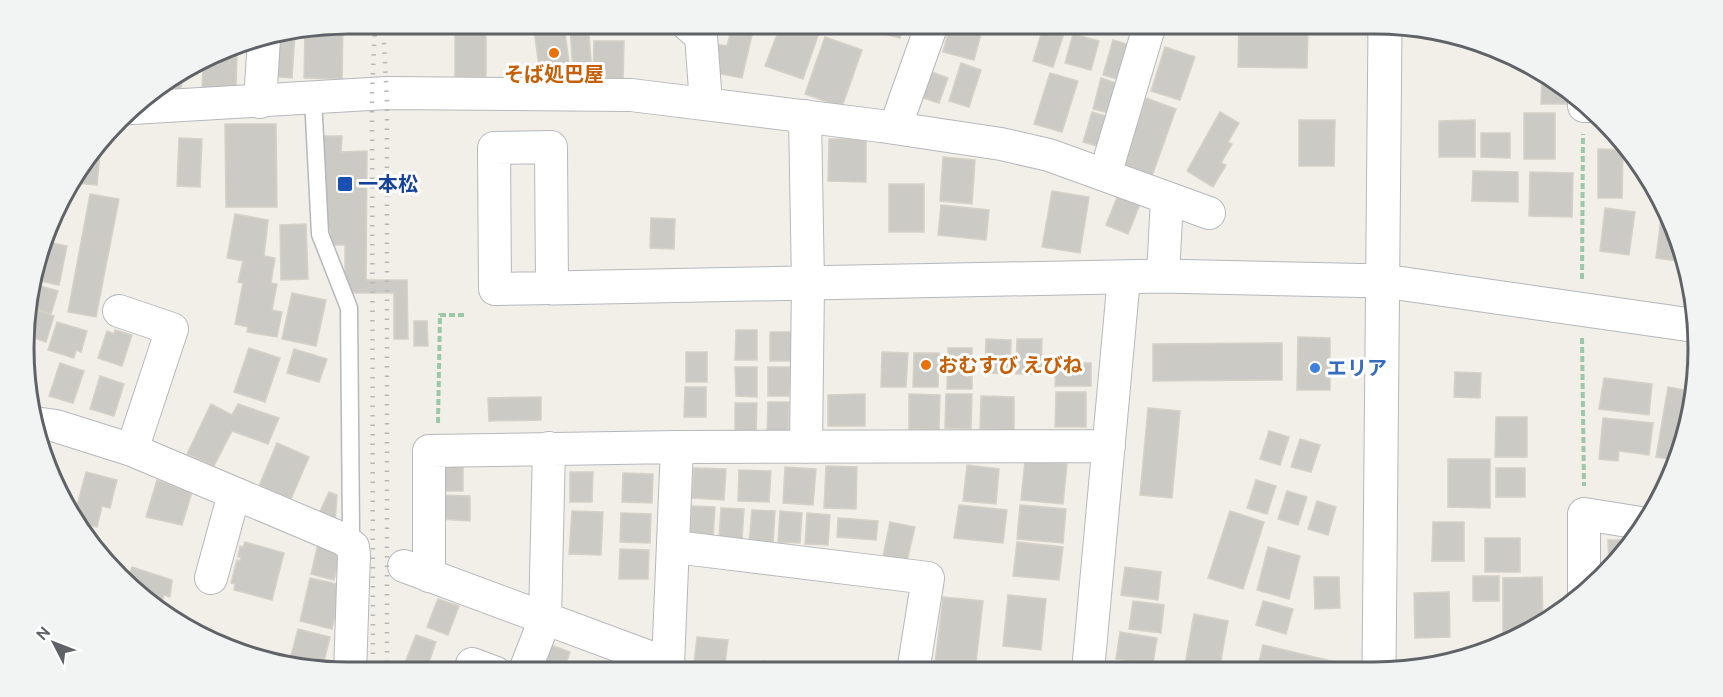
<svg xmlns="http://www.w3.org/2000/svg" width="1723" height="697" font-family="Ubuntu,'Noto Sans JP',sans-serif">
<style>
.building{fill:#cccac5;stroke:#d6d1c6;stroke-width:1.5}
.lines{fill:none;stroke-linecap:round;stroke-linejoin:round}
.service-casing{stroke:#b5b8bc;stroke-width:19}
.minor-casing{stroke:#b5b8bc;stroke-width:34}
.tertiary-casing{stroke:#b5b8bc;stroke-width:35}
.path{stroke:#9cc7a9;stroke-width:4;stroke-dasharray:6 3;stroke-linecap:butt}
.service{stroke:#fff;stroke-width:16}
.minor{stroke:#fff;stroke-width:32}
.tertiary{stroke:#fff;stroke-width:33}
.rail{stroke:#b6b7b8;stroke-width:4.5;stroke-dasharray:1.5 8;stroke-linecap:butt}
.food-dot{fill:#e8710a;stroke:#fff;stroke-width:2}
.transit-dot{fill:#1a4fb4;stroke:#fff;stroke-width:2}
.shop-dot{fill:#3f7fe0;stroke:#fff;stroke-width:2}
.labels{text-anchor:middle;stroke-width:6;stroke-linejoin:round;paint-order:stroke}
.food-label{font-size:20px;font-weight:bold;fill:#c56008;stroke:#fff}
.transit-label{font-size:20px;font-weight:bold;fill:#164399;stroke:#fff;text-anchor:start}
.shop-label{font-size:20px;font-weight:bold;fill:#366cbe;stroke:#fff;text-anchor:start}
.rim{fill:none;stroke:#5f6368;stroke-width:3}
</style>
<rect width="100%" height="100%" fill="#f1efe8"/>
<path class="building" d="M400,24H431V28L401,31Z
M588,24L592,72L573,73L570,26Z
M781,24H813L821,27L803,79L765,66Z
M869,24H903L900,38L868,30Z
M950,24L982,30L974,60L943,52Z
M1044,24H1067L1053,67L1033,61Z
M343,25L342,79L304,78L305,31Z
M564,25L570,70L540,74L534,30Z
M1239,26L1308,27L1307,68L1238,67Z
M455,29H486V77H455Z
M731,31L752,35L742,78L710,72L716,44L727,46Z
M295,33L292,78L266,76L269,37Z
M1073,34L1099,41L1091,70L1065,63Z
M825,37L862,50L842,107L805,94Z
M1113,40L1133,46L1124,81L1103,75Z
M594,41H624L623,82H593Z
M1165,47L1195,57L1180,100L1151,91Z
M225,52H237L236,89L202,88L203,65Z
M961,63L981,70L969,107L949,101Z
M929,71L948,78L939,103L920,97Z
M1050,73L1078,81L1062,132L1034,124Z
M182,77L181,89L164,88Z
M1101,78L1122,85L1113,114L1093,109Z
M1542,78L1574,96V104H1541Z
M1146,98L1176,109L1151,179L1121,169Z
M1092,112L1112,118L1103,148L1083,142Z
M1220,112L1239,123L1228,142L1232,144L1221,163L1226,165L1213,187L1187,171Z
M1524,113H1555V159H1524Z
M1299,120H1335L1334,166H1299Z
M1475,120V157H1439V121Z
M225,124H276L277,207H226Z
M1481,133H1510V158L1481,157Z
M322,136H342L341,152L367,151L366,280H407L408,339H394V293H345V245H331L330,229L325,230Z
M179,138L202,139L200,187L177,186Z
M829,139H866V182L828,181Z
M1598,149L1623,150L1622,198H1598Z
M96,152H100L97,185L75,183L76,176Z
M943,157L975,160L972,204L940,201Z
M1473,171L1518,172V202L1472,201Z
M1530,172L1573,173L1572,217L1529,216Z
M889,184H924V232H889Z
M1052,191L1089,197L1080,253L1042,247Z
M90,194L119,199L96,317L68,312Z
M1118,195L1140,204L1128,234L1106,225Z
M941,205L989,210L986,240L938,235Z
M1605,208L1635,212L1629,255L1600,251Z
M1662,210H1667L1680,261L1656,258Z
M235,214L268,220L264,256L275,258L271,283L277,284L272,310L282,312L277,337L247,332L248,327L235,324L243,283L238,282L243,261L227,258Z
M651,218L675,219L674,249L650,248Z
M306,224L308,279L281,280L280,225Z
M48,242L67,246L59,285L36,280Z
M34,284L58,291L51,314L27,306Z
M292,293L326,300L316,346L282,339Z
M31,308L54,316L46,342L28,336L27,319Z
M414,321H427L428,346H414Z
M57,322L87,331L81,352L76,350L74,358L48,350Z
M115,330L132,335L122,366L98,358L107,331L114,334Z
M736,330H757V360H735Z
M770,332H791V361H770Z
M1298,337L1330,338V390H1297Z
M986,339L1011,340L1010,374L985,373Z
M1017,339H1042L1041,374H1016Z
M1282,343V380L1153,381V344Z
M249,348L280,358L265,402L234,392Z
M948,348H972V389H947Z
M294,349L327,359L319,382L287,373Z
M686,352H707V382H686Z
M882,352L908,353L906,387H881Z
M914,353H939L938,387H913Z
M60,363L84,371L73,403L49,396Z
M1056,363H1091V386H1055Z
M735,367H757V397L736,396Z
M768,367H790L789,396H768Z
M1455,372L1481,373L1480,398L1454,397Z
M29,373L35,374L30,392Z
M100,376L124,384L114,416L90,409Z
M1604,378L1652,384L1649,415L1599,409Z
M685,387H706V417H684Z
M1668,387L1690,391L1682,452L1678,460L1656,457Z
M1056,392H1086V427H1055Z
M865,394V426H828V395Z
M909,394L940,395L939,430L909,429Z
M946,394H972L971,429L945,428Z
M981,396L1014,397V430L980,429Z
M541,397V420L489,421L488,398Z
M768,402H789L788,431H767Z
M735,403H757L756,432H735Z
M211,404L232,415L238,404L279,418L268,444L232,431L214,466L187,454Z
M1148,408L1180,411L1172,498L1140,495Z
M1496,417H1527V457H1495Z
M1603,418L1653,423L1649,455L1619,451L1618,461L1599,459Z
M1269,431L1289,437L1280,465L1260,459Z
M1300,439L1320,445L1311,472L1291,467Z
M277,443L309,457L291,499L259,486Z
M1448,459H1490V508L1448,507Z
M440,460H463V491H440Z
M1025,460L1067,464L1063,504L1021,500Z
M967,465L999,469L996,504L963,501Z
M826,466L857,467L856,509L824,508Z
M785,467L816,469L813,505L783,503Z
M694,468L726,469L724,500L692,498Z
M1496,468H1525V497H1496Z
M739,470L771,471L769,502L738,501Z
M86,472L117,480L110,508L102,506L97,527L76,522L74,517Z
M570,472H593L592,502H570Z
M623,473L653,474L652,503L622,502Z
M157,480L192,492L182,525L146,517Z
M1256,480L1276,486L1267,514L1247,508Z
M1287,491L1307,497L1298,525L1278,519Z
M329,492L337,495L335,524L317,518Z
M440,495L470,496V521L439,519Z
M1317,501L1336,507L1328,535L1308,529Z
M959,505L1007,510L1003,543L954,538Z
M1020,505L1066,509L1063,543L1017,539Z
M692,506L715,507L713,538L690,536Z
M721,508L744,509L742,540L719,538Z
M752,510L775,511L773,545L749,543Z
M572,511L603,512L601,555L569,554Z
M780,511L802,513L800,543L778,542Z
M1230,511L1264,522L1243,589L1208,578Z
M621,513L651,514L650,543L620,542Z
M807,513L830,515L828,545L805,544Z
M838,518L878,521L876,540L837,537Z
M890,522L915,527L907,561L883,556Z
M1433,522H1464V561H1432Z
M1485,538H1520V572H1485Z
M1608,540H1635L1609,570Z
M245,542L284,553L272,600L234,590L235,584L231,583L237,560L240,561L241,557H238L240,546L243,547Z
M1017,542L1063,547L1059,580L1013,576Z
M318,544L342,550L334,580L311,574Z
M1268,547L1300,556L1289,599L1257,590Z
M620,549L649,550L648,579H619Z
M132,567L172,580L170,597L164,595L159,611L151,606L128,581Z
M1125,567L1161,572L1158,600L1121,595Z
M1473,576H1499V601H1473Z
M1314,577H1339L1340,608L1315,609Z
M1542,577L1543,623L1518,640L1503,644V578Z
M310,578L342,585L332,629L300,621Z
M1449,592L1450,637L1415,638L1414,593Z
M1008,595L1046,599L1041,650L1003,646Z
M943,597L983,601L975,671H934Z
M438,599L459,606L448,635L427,627Z
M1133,601L1164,605L1161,633L1129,629Z
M1263,601L1293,609L1286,634L1256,625Z
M1194,614L1228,621L1219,671L1185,665Z
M298,629L330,637L322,669L289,663Z
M1120,632L1157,638L1153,664L1116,659Z
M416,635L436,642L426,671L405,663Z
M697,637L728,640L724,672H693Z
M548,644L570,652L563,672H538Z
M1263,645L1336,662L1334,670L1257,671Z
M615,654L636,662L632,672H608Z
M762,661L789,664L788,672H761Z
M579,662L599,669L598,672H574Z
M1106,664L1143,669V671H1105Z"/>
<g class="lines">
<g class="service-casing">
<path id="service" d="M313,98L320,234L349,308L351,531L343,539"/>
</g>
<g class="minor-casing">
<path id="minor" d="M687,24L701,36L706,103
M260,102L264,38
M1584,102V106H1590
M132,108L387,93L631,95L881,126L1001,144L1049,155L1209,213
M805,116L808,283L806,447
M895,128L932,24
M551,147L552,288L495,289L494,148Z
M1105,175L1150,24
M1163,276L1167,198
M119,311L172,329L132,450
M35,423L56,426L132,450L343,539L353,547L354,555L350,673
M675,547L928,578L913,672
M404,566L668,664
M429,576V451L677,447L1109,446
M211,578L234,494
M1584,596V514L1647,524
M472,664L496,673
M1088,671L1124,277
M671,672L668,664L677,447
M524,673L545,619L549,448"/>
</g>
<g class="tertiary-casing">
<path id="tertiary" d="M552,288L1163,276L1384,281L1698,326
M1379,670L1385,26"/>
</g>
<path class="path" d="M1582,279L1583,134
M1582,338L1584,486
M438,423L440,315H466"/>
<use href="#service" class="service"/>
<use href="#minor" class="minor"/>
<use href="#tertiary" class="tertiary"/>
<path class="rail" d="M383,24L387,102V673
M373,673L372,94L375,24"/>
</g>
<g class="food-dot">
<circle cx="554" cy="53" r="6"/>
<circle cx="926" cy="365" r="6"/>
</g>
<rect class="transit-dot" x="337" y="176" width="16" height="16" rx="3"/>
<circle class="shop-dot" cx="1315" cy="368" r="6"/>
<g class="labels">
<g class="food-label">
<text x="554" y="81">そば処巴屋</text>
<text x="938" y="372" text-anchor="start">おむすび えびね</text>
</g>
<g class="transit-label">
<text x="358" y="191">一本松</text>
</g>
<g class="shop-label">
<text x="1327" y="375">エリア</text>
</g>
</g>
<path d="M0 0H1723V697H0ZM348 34H1374A314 314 0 0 1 1688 348V348A314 314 0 0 1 1374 662H348A314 314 0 0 1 34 348V348A314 314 0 0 1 348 34Z" fill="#f2f3f3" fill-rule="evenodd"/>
<path class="rim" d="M348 34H1374A314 314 0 0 1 1688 348V348A314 314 0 0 1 1374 662H348A314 314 0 0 1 34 348V348A314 314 0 0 1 348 34Z"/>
<g transform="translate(54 643) rotate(312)" stroke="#ffffff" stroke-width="4.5" paint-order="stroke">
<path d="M0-4.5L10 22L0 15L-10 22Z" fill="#5f6368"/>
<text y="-9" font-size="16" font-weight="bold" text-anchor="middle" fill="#5f6368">N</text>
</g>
</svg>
